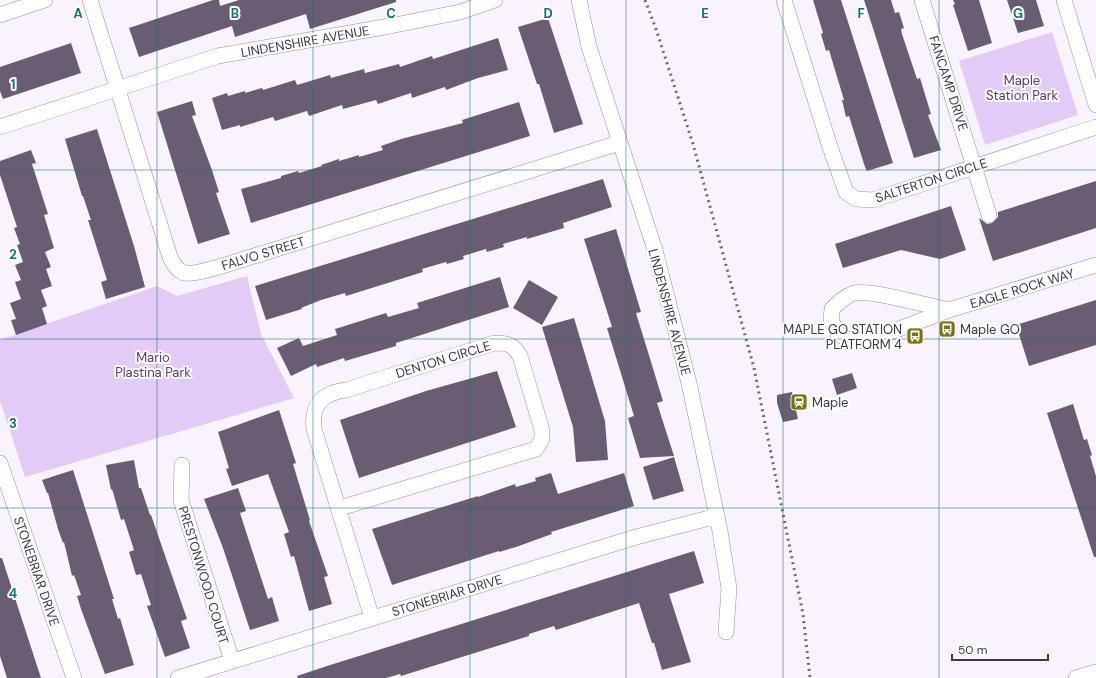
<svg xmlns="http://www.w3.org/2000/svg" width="1096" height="678" font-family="'DM Sans',sans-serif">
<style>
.green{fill:#e3cbf8}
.building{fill:#695d74}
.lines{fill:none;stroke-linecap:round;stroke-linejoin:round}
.minor-casing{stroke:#998ca4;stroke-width:16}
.minor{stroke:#fff;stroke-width:15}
.rail{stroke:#6d6772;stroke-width:3;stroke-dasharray:2 4;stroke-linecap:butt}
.grid{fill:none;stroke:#0f766e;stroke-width:1;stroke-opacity:0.55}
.labels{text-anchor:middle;stroke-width:4;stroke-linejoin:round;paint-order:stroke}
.street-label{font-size:13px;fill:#3d3742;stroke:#fff}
.park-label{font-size:13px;fill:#5a3874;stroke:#fff}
.poi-label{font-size:13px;fill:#3d3742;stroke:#fff;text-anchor:start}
.grid-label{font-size:13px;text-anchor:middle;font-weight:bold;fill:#0f766e;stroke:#fff;stroke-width:4;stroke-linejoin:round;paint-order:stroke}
</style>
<rect width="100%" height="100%" fill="#f9f3fe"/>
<path class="green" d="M1052,32L1078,115L985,145L959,61Z
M247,276L261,334L294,398L25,477L0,401V340L157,286L177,296Z"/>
<path class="building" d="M213,0H219L220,6L239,0H396V2L310,29L306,14L235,37L232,26L139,57L129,28Z
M813,0H841L893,163L867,171L865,167L849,116L846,117L842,100H844L829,50L826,51L821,34L823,33Z
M864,0H891L895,13L899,12L904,28L901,29L902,34L917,79L920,78L931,114L928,115L941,150L914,158Z
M953,0H979L992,43L968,51L953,5L955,4Z
M1007,0H1036L1044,26L1018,33Z
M548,18L583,124L554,133L539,84H537L518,27Z
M498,38L508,70L478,78L446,90L445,87L412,98L411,93L378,104L376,100L343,109L342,105L309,116L307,111L275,121L273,117L240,127V125L222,130L212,98L227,93L228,96L245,91V93L262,88L263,90L295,80L297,85L330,75L331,78L364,69L365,73L399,64L400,67L432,56L433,59Z
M71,43L81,73L3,99L0,91V67Z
M192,101L196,115L192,116L212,170L219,192L216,193L230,234L198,244L157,112Z
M519,102L530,136L251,223L241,189L281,178V176L298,171L299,173L322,166L321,165L339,159V161L359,155V157L383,150L381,146L401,139L463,123L462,120Z
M97,129L134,246L145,287L106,299L101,282L107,280L88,220H91L83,196H82L65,139Z
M31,150L36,163L32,164L48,214L44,215L54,248L45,252L51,267L46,269L52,286L41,290L47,306L42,308L47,324L16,335L11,320L16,319L10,303L21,299L15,282L21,280L15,265L23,262L17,245L20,244L14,228L17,227L0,175V161Z
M603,179L612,207L563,223L564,228L527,239V237L503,244L504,247L487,252L486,249L463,256L464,259L447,264L446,262L422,269L423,272L346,296L345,293L321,300L301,308L302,309L266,320L255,286Z
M1096,181V228L993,261L979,218L987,224L992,223L998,217V212Z
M951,206L966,250L940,259L901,250L843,268L835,244Z
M616,229L641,312L636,313L663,401L657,403L674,456L640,458L628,418L634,416L607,328L612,327L584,239Z
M500,277L509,307L396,343V346L345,361L344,358L317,367L316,364L291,376L277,348L299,338L303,346L337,335L335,329L386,313L388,317L419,308L417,303Z
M529,280L558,297L542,325L513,308Z
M1096,300V345L1029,366L1016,325Z
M574,318L605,421L608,460L576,462L573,427L542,327Z
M497,371L516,427L359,478L340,420L426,391Z
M852,373L857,388L837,395L832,379Z
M792,392L798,419L783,422L777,403V395Z
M1073,404L1084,440L1087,439L1092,455L1090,456L1096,476V557H1094L1047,413Z
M279,410L296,463L293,464L310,520L309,521L328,576L324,577L332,604L309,611L294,556L291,557L284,534L289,532L268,474L232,486L226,469L229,468L218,432Z
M674,457L684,491L653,500L643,467Z
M134,460L139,488H141L150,515H151L187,619L181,621L190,648L165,657L147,606L151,605L141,574L136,575L129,552L134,550L124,519L121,520L112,489L111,490L106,465Z
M73,470L114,599H112L118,619L120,618L134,665L105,674L81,609L77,596L81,595L74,575L72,576L64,542L63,543L58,529L48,493H47L42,480Z
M551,473L558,494L624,473L634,506L551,532L552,534L516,547L499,552V551L392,585L372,529L478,496V497L515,484L516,487L536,481L535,478Z
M238,488L246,511L240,513L250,544L268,599L272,597L279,621L250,630L223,548L204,499Z
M694,551L704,583L669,594L691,662L662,670L654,643H652L639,603L556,630L554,626L529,634V636L401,676L400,674L386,678H298L297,676L327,666Z
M0,558H2L41,678H7L0,656Z"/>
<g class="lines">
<g class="minor-casing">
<path id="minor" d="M90,0L170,257C173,264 177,270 184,273C196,276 240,260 254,256L619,143
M579,0L589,47L655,250L689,383L720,531L729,588L726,632
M784,0L830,147L846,192L856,199L873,200L1096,127
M922,0L989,215
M1064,0L1096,105
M0,15L45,0
M0,127L218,56L390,26L460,12L495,0
M949,310C929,306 870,289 854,293C845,296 838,303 832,309L831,320L838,334L851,341L867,340L891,332L949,310L1096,265
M0,463L74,678
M182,465L181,500L232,661
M340,508L536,449L542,439V430L520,356C513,344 508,343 494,343L346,390C322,393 311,405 314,429L372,618
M178,678L636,537L717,516
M1076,678L1096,672"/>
</g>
<use href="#minor" class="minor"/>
<path class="rail" d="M645,0L656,29L693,144L754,368L803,614L810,678"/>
</g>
<path class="grid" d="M157,0V678M313,0V678M470,0V678M626,0V678M783,0V678M939,0V678M0,170H1096M0,339H1096M0,508H1096"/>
<defs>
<g id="bus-square" transform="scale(0.9)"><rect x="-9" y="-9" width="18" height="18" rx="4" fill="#7a7213" stroke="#fff"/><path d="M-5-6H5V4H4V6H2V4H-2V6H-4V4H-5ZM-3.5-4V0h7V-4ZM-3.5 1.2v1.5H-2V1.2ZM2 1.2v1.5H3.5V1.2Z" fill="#fff"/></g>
<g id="station-square" transform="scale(0.9)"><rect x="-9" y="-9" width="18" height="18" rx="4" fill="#7a7213" stroke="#fff"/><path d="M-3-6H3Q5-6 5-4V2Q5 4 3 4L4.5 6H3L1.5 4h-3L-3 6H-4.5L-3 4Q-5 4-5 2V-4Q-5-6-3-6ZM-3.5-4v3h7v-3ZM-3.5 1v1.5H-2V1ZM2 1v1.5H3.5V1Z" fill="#fff"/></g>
</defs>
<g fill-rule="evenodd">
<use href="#bus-square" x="947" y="329"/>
<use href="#bus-square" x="915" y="336"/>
<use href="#station-square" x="799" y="402"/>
</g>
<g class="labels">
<g class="street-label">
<text transform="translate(305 41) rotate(-10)" y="5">LINDENSHIRE AVENUE</text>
<text transform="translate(949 83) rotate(72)" y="5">FANCAMP DRIVE</text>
<text transform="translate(931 180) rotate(-18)" y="5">SALTERTON CIRCLE</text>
<text transform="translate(263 253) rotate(-17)" y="5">FALVO STREET</text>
<text transform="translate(1022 288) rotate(-17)" y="5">EAGLE ROCK WAY</text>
<text transform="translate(670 312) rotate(75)" y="5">LINDENSHIRE AVENUE</text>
<text transform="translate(443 359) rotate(-17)" y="5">DENTON CIRCLE</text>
<text transform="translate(37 571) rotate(71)" y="5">STONEBRIAR DRIVE</text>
<text transform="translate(204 575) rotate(73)" y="5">PRESTONWOOD COURT</text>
<text transform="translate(447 595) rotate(-17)" y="5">STONEBRIAR DRIVE</text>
</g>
<g class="park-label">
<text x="1022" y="85">Maple<tspan x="1022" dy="15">Station Park</tspan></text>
<text x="153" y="362">Mario<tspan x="153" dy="15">Plastina Park</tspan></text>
</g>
<g class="poi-label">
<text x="902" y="334" text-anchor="end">MAPLE GO STATION<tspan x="902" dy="15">PLATFORM 4</tspan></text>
<text x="960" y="334">Maple GO</text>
<text x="812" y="407">Maple</text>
</g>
</g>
<g class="grid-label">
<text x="78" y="18">A</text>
<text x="235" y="18">B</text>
<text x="391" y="18">C</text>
<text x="548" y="18">D</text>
<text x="705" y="18">E</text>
<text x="861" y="18">F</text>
<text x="1018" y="18">G</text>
<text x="13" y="89">1</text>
<text x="13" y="259">2</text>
<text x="13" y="428">3</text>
<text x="13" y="598">4</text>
</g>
<path d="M952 654v6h96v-6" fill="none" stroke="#3d3742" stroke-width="2"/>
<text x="958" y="654" font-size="12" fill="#3d3742" stroke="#ffffff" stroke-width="3" paint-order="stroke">50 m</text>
</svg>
